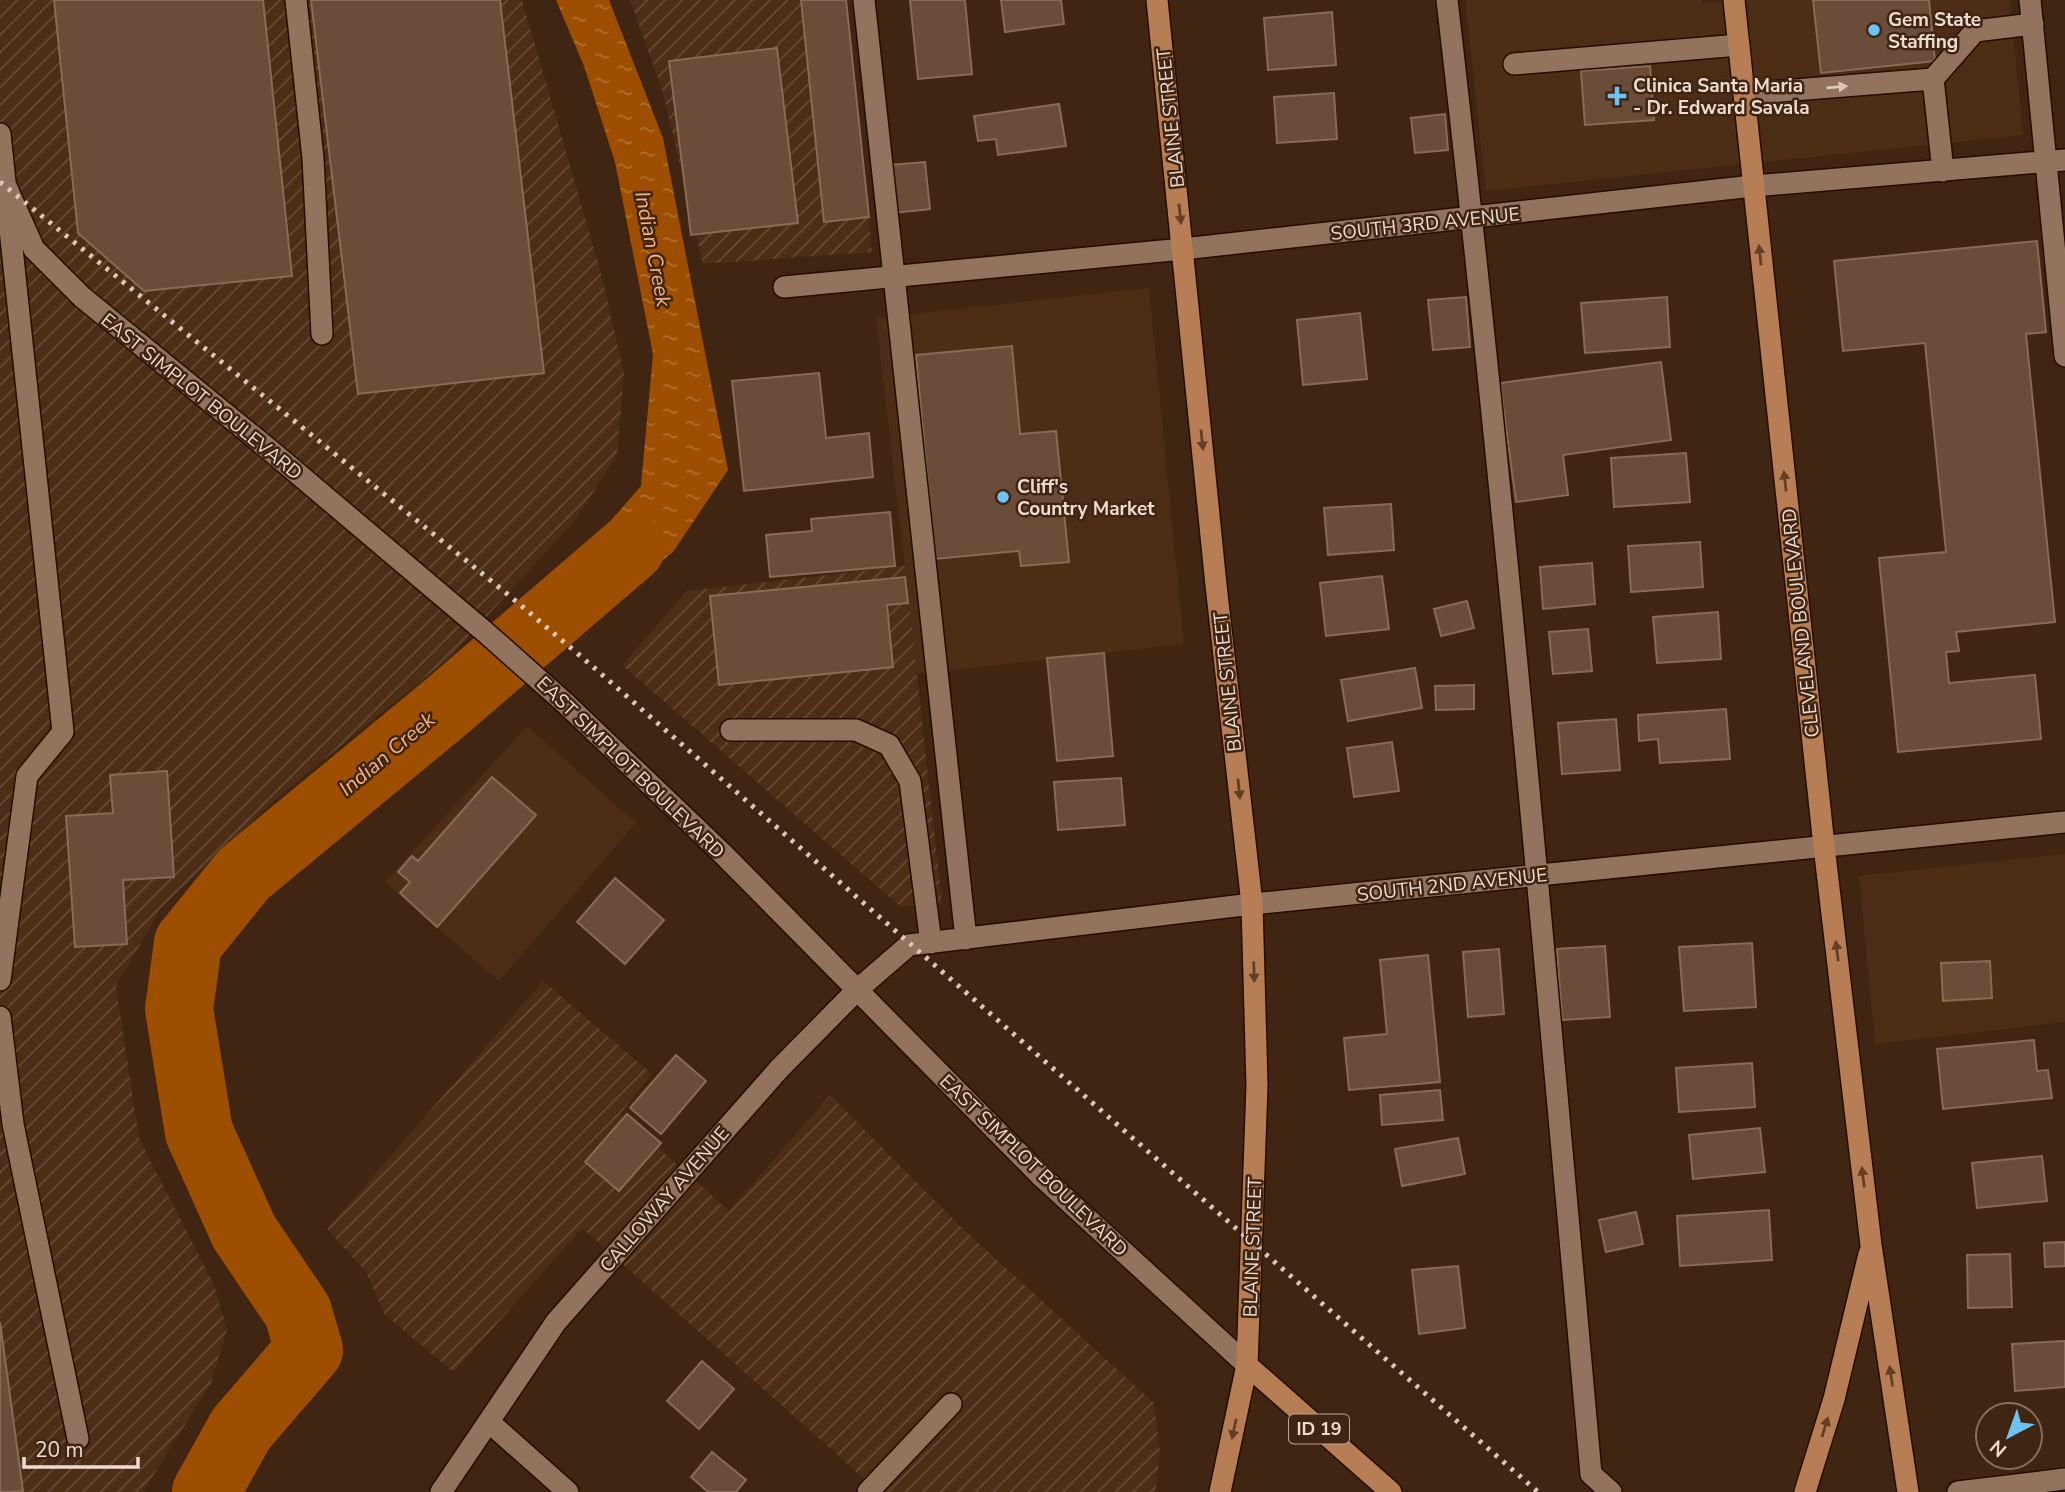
<svg xmlns="http://www.w3.org/2000/svg" width="2065" height="1492" font-family="'Nunito Sans',sans-serif">
<style>
.built{fill:#4c2d16}
.industrial{fill:url(#industrial-furrows)}
.water{fill:url(#water-ripples)}
.lines{fill:none;stroke-linecap:round;stroke-linejoin:round}
.river{stroke:#9d4e00;stroke-width:68}
.building{fill:#6a4d39;stroke:#896a56;stroke-width:2}
.minor-casing{stroke:#250d00;stroke-width:24}
.major-casing{stroke:#250d00;stroke-width:24}
.minor{stroke:#92735e;stroke-width:21}
.major{stroke:#b77d54;stroke-width:21}
.rail{stroke:#dbc8bc;stroke-width:5;stroke-dasharray:3.5 7;stroke-linecap:butt}
.oneway{fill:#dcc7ba}
.oneway2{fill:#643f26}
.poi-dot{fill:#6cc3f2;stroke:#402513;stroke-width:2.5}
.labels{text-anchor:middle;stroke-width:5;stroke-linejoin:round;paint-order:stroke}
.shield{fill:#402513;stroke:#baa598;stroke-width:2}
.shield-label{font-size:18px;font-weight:bold;fill:#eedcd1}
.poi-label{font-size:19px;font-weight:bold;fill:#eedcd1;stroke:#402513;text-anchor:start}
.street-label{font-size:19px;fill:#eedcd1;stroke:#402513}
.water-label{font-size:21px;font-style:italic;fill:#f2b186;stroke:#402513}
</style>
<defs>
<pattern id="industrial-furrows" width="10" height="10" patternUnits="userSpaceOnUse" patternTransform="scale(1.75)"><rect width="10" height="10" fill="#4c2d16"/><path d="M-1 1l2-2M0 10L10 0M9 11l2-2" fill="none" stroke="#664b37"/></pattern>
<pattern id="water-ripples" width="26" height="14" patternUnits="userSpaceOnUse" patternTransform="scale(1.75)"><rect width="26" height="14" fill="#9d4e00"/><path d="M2 4q2-2 4 0t4 0M15 11q2-2 4 0t4 0" fill="none" stroke="#b06f30"/></pattern>
</defs>
<rect width="100%" height="100%" fill="#402513"/>
<path class="built" d="M1465,0H1702L1703,4L1736,0H2010L2023,135L1486,191Z
M1149,288L1184,644L917,674L876,318Z
M527,726L636,823L499,981L385,882Z
M2065,854V1022L1875,1044L1859,876Z"/>
<path class="industrial" d="M0,0H522L601,273L624,373L617,454L577,518L449,658L277,798L161,908L116,986L139,1138L214,1285L227,1329L211,1383L143,1492H0Z
M630,0H847L872,252L703,264L663,93Z
M905,566L942,903L901,907L622,665L687,591Z
M543,981L652,1074L620,1114L729,1211L830,1095L962,1228L1154,1403L1160,1452L1156,1492H879L582,1228L454,1372L385,1315L366,1272L327,1229Z"/>
<path class="water" d="M556,0H609L663,138L728,470L673,552L578,628L547,594L641,486L653,354L615,162L584,66Z"/>
<g class="lines">
<path class="river" d="M206,1492L241,1429L309,1350L298,1312L244,1232L199,1132L179,1009L188,943L244,874L446,707L631,548"/>
</g>
<path class="building" d="M54,0H263L292,276L144,291L78,233Z
M311,0H500L544,373L358,394Z
M801,0H846L869,217L824,222Z
M910,0H965L972,74L918,79Z
M1001,0H1061L1064,24L1005,32Z
M1813,0H1929L1935,61L1821,73Z
M1332,12L1336,65L1268,70L1264,18Z
M777,48L798,223L691,235L669,61Z
M1650,66L1654,120L1585,125L1581,71Z
M1334,93L1337,139L1277,143L1274,97Z
M1059,104L1066,146L998,155L996,139L978,141L974,116Z
M1445,114L1448,150L1415,153L1411,118Z
M925,162L930,209L894,213L890,165Z
M2037,241L2046,332L2026,334L2055,622L1956,632L1959,651L1946,652L1949,683L2035,675L2041,739L1898,752L1879,558L1946,552L1925,343L1843,351L1834,261Z
M1466,297L1470,347L1433,350L1428,300Z
M1667,297L1670,347L1585,353L1581,303Z
M1360,313L1367,379L1303,385L1297,320Z
M1012,346L1020,434L1056,431L1069,562L1021,566L1019,551L935,559L916,355Z
M1661,362L1671,440L1563,455L1568,495L1516,502L1500,383Z
M819,373L826,438L869,433L873,477L744,491L732,381Z
M1686,453L1690,502L1614,507L1611,458Z
M1391,504L1394,550L1328,555L1324,508Z
M890,512L895,566L770,577L766,535L812,531L811,519Z
M1700,542L1703,587L1631,592L1628,546Z
M1592,563L1595,604L1543,609L1540,567Z
M1382,576L1389,629L1326,636L1320,583Z
M905,577L908,603L887,605L893,667L719,685L710,596Z
M1467,601L1474,628L1441,636L1434,609Z
M1718,612L1721,659L1657,663L1653,617Z
M1588,629L1592,671L1553,674L1549,632Z
M1104,653L1113,756L1057,761L1047,658Z
M1415,668L1422,708L1348,721L1341,680Z
M1474,685V709L1436,710L1435,686Z
M1726,709L1730,759L1660,763L1658,739L1639,741L1638,715Z
M1616,719L1620,770L1562,774L1558,723Z
M1392,742L1399,791L1354,797L1347,748Z
M167,771L174,877L123,880L127,944L75,947L66,816L113,813L110,775Z
M492,777L536,815L437,927L400,893L410,882L398,872L412,856L418,861Z
M1121,778L1125,825L1058,830L1054,782Z
M615,878L664,920L625,964L577,922Z
M1752,943L1756,1007L1684,1011L1679,947Z
M1605,946L1610,1017L1562,1020L1557,949Z
M1499,949L1504,1014L1468,1017L1463,952Z
M1428,955L1440,1082L1349,1090L1344,1038L1387,1034L1380,960Z
M1990,961L1992,998L1943,1001L1941,963Z
M2034,1040L2037,1071L2048,1070L2052,1098L1943,1109L1937,1049Z
M676,1055L706,1081L661,1134L630,1108Z
M1752,1063L1755,1107L1679,1112L1676,1068Z
M1440,1090L1443,1120L1382,1125L1380,1095Z
M627,1114L661,1143L619,1191L585,1162Z
M1760,1128L1765,1172L1693,1179L1689,1135Z
M1458,1138L1465,1174L1402,1186L1395,1149Z
M2042,1156L2047,1201L1977,1208L1972,1163Z
M1769,1210L1772,1260L1680,1266L1677,1216Z
M1636,1212L1643,1244L1606,1252L1599,1220Z
M2065,1242V1266L2045,1267L2044,1243Z
M2010,1254L2012,1307L1968,1308L1967,1255Z
M1458,1266L1465,1328L1419,1334L1412,1270Z
M0,1322L23,1491L12,1492H0Z
M2065,1341V1387L2015,1391L2012,1344Z
M702,1361L734,1389L699,1429L667,1401Z
M712,1452L746,1480L736,1492H708L691,1477Z"/>
<g class="lines">
<g class="minor-casing">
<path id="minor" d="M296,0L313,158L322,334
M864,0L966,939
M1447,0C1504,490 1547,982 1591,1474L1611,1492
M2030,0L2065,356
M1514,64L1739,45
M1933,79L1943,171
M1744,94L1933,79L1975,31L2033,24
M0,134L63,732L27,776L0,980
M6,186L34,249L82,297L271,451L485,632L564,702L722,853L1042,1177L1247,1365
M784,287L1183,249L1753,186L2065,160
M731,730H856L889,745L910,781L931,943
M0,1017L13,1124L78,1439
M489,1422L568,1492
M441,1492L556,1322L779,1069L857,990L909,945L1252,904L2065,822
M868,1492L951,1404
M1958,1492L2065,1479"/>
</g>
<g class="major-casing">
<path id="major" d="M1157,0L1216,585L1252,904L1257,1085L1247,1365L1220,1492
M1734,0L1824,846L1871,1245L1908,1492
M1247,1365L1391,1492
M1805,1492L1834,1399L1869,1254"/>
</g>
<use href="#minor" class="minor"/>
<use href="#major" class="major"/>
<path class="rail" d="M0,182L511,597L591,665L1538,1492"/>
</g>
<defs><path id="oneway-solid" d="M-6-.8H1V-3.2L6.5 0L1 3.2V.8H-6Z" transform="scale(1.75)"/></defs>
<use class="oneway" href="#oneway-solid" transform="translate(1837 87) rotate(-5)"/>
<g class="oneway2">
<use href="#oneway-solid" transform="translate(1180 214) rotate(84)"/>
<use href="#oneway-solid" transform="translate(1760 255) rotate(-96)"/>
<use href="#oneway-solid" transform="translate(1202 440) rotate(84)"/>
<use href="#oneway-solid" transform="translate(1785 481) rotate(-96)"/>
<use href="#oneway-solid" transform="translate(1239 789) rotate(84)"/>
<use href="#oneway-solid" transform="translate(1837 951) rotate(-97)"/>
<use href="#oneway-solid" transform="translate(1254 972) rotate(88)"/>
<use href="#oneway-solid" transform="translate(1863 1177) rotate(-97)"/>
<use href="#oneway-solid" transform="translate(1891 1376) rotate(-99)"/>
<use href="#oneway-solid" transform="translate(1825 1427) rotate(-73)"/>
<use href="#oneway-solid" transform="translate(1234 1429) rotate(102)"/>
</g>
<g class="poi-dot">
<circle cx="1874" cy="30" r="7"/>
<path d="M1613.5 85.5h7v7h7v7h-7v7h-7v-7h-7v-7h7z"/>
<circle cx="1003" cy="497" r="7"/>
</g>
<g class="labels">
<rect class="shield" x="1289" y="1414.5" width="60" height="29" rx="5"/>
<g class="shield-label">
<text x="1319" y="1435">ID 19</text>
</g>
<g class="poi-label">
<text x="1888" y="26">Gem State<tspan x="1888" dy="22">Staffing</tspan></text>
<text x="1633" y="92">Clinica Santa Maria<tspan x="1633" dy="22">- Dr. Edward Savala</tspan></text>
<text x="1017" y="493">Cliff's<tspan x="1017" dy="22">Country Market</tspan></text>
</g>
<g class="street-label">
<text transform="translate(1170 118) rotate(-96)" y="7">BLAINE STREET</text>
<text transform="translate(1425 223) rotate(-6)" y="7">SOUTH 3RD AVENUE</text>
<text transform="translate(202 396) rotate(39)" y="7">EAST SIMPLOT BOULEVARD</text>
<text transform="translate(1800 623) rotate(-96)" y="7">CLEVELAND BOULEVARD</text>
<text transform="translate(1227 682) rotate(-96)" y="7">BLAINE STREET</text>
<text transform="translate(631 767) rotate(44)" y="7">EAST SIMPLOT BOULEVARD</text>
<text transform="translate(1452 884) rotate(-6)" y="7">SOUTH 2ND AVENUE</text>
<text transform="translate(1034 1165) rotate(44)" y="7">EAST SIMPLOT BOULEVARD</text>
<text transform="translate(664 1199) rotate(-49)" y="7">CALLOWAY AVENUE</text>
<text transform="translate(1252 1247) rotate(-88)" y="7">BLAINE STREET</text>
</g>
<g class="water-label">
<text transform="translate(653 249) rotate(79)" y="7">Indian Creek</text>
<text transform="translate(387 754) rotate(-40)" y="7">Indian Creek</text>
</g>
</g>
<g transform="translate(2009 1436) rotate(221)"><circle r="33" fill="#402513" stroke="#866e5f" stroke-width="2"/>
<path d="M0-5L12 26L0 18L-12 26Z" fill="#6cc3f2"/>
<text y="-10" font-size="19" font-weight="bold" text-anchor="middle" fill="#eedcd1">N</text>
</g>
<path d="M24 1457v10h114v-10" fill="none" stroke="#eedcd1" stroke-width="3.5"/>
<text x="35" y="1457" font-size="21" fill="#eedcd1" stroke="#402513" stroke-width="5" paint-order="stroke">20 m</text>
</svg>
